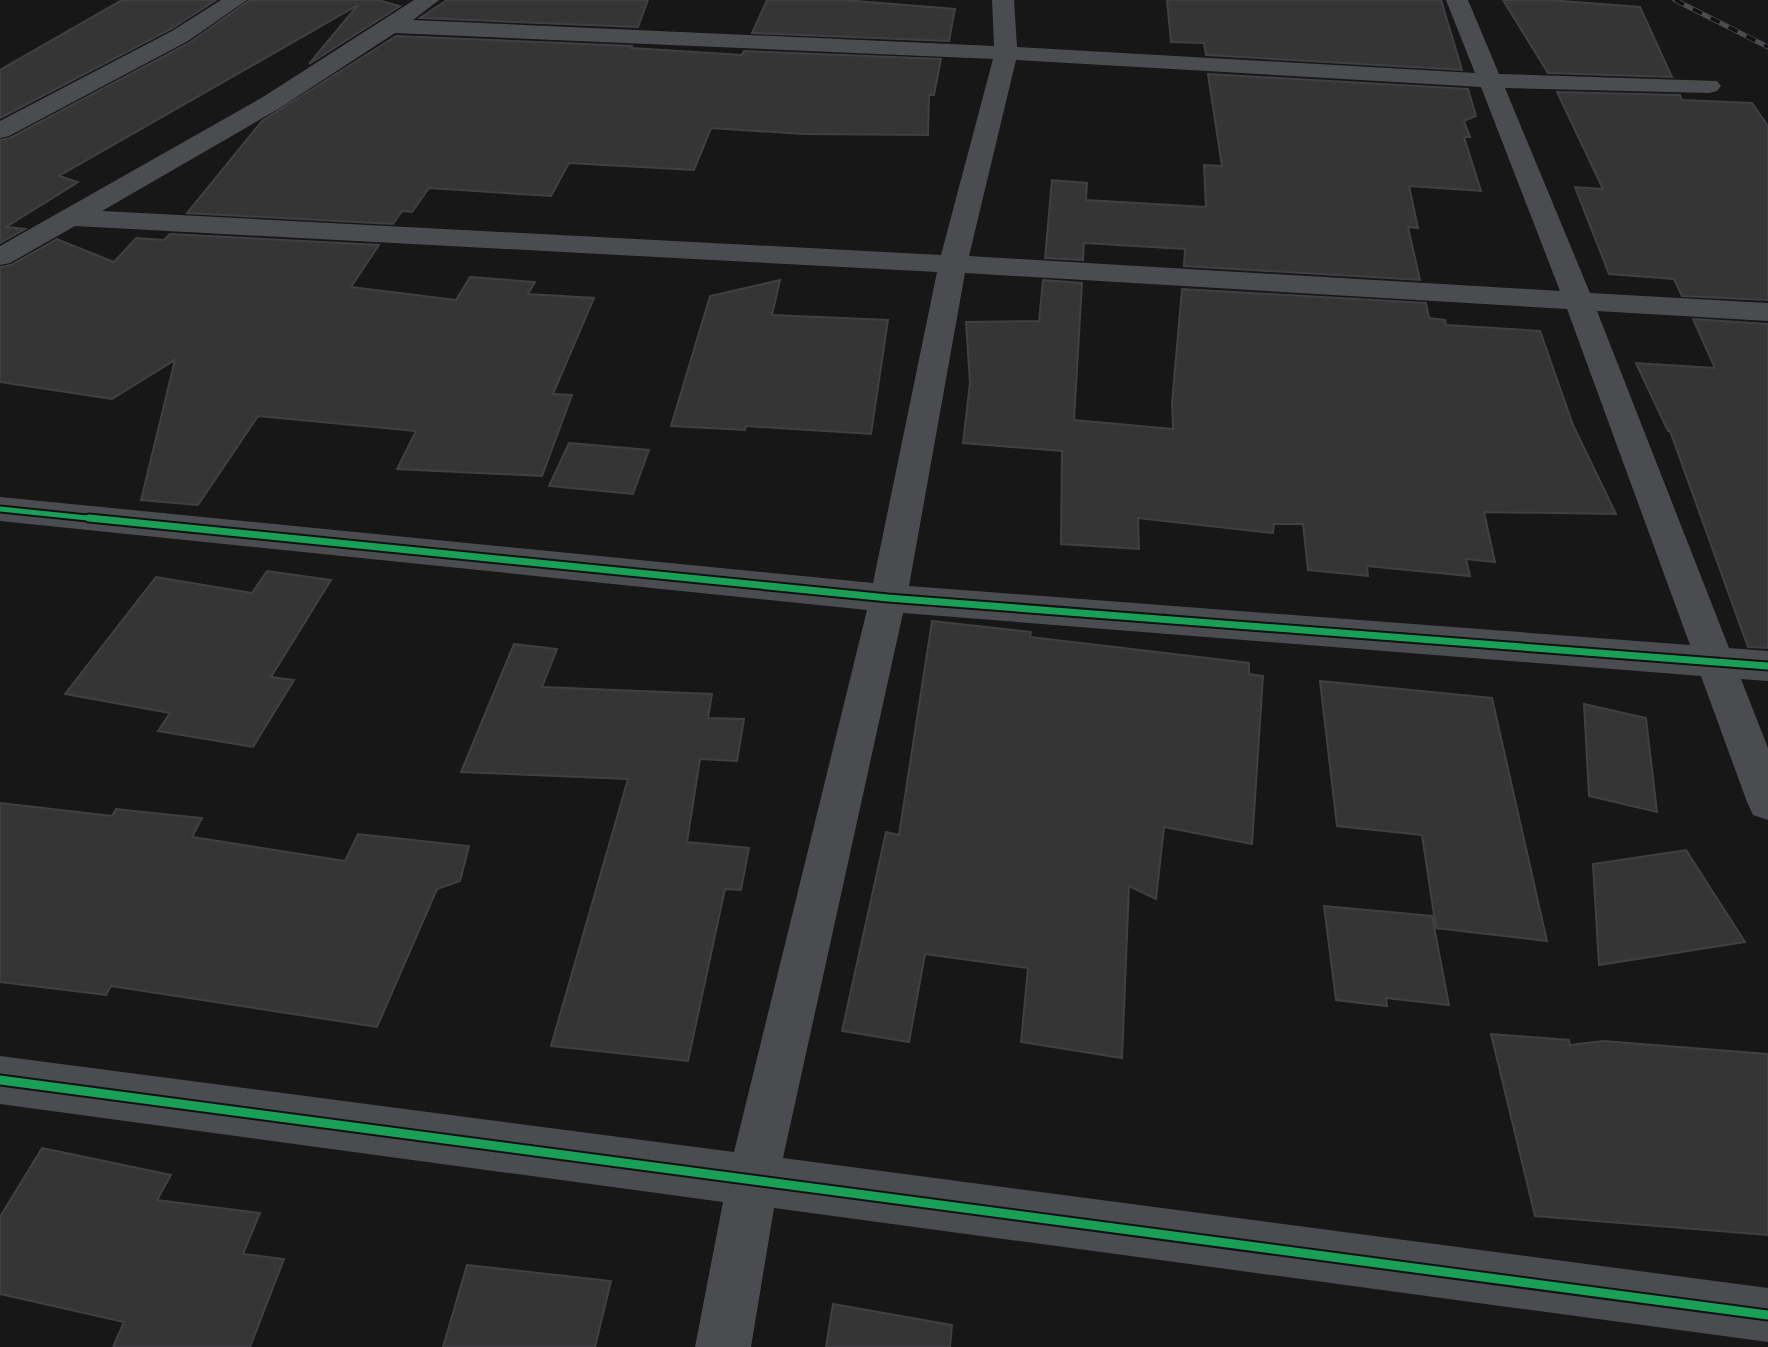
<svg xmlns="http://www.w3.org/2000/svg" width="1768" height="1347" font-family="Arial,sans-serif">
<style>
.building{fill:#353536;stroke:#3f4043;stroke-width:2}
.lines{fill:none;stroke-linecap:round;stroke-linejoin:round}
.minor{fill:#4b4c50;fill-rule:evenodd}
.rail-casing{stroke:#4b4c4f;stroke-width:5}
.rail{stroke:#111113;stroke-width:3.5;stroke-dasharray:10;stroke-linecap:butt}
.cycleway-far2-casing{stroke:#111113;stroke-width:9}
.cycleway-far1-casing{stroke:#111113;stroke-width:11}
.cycleway-casing{stroke:#111113;stroke-width:13}
.cycleway-far2{stroke:#1a9f57;stroke-width:5}
.cycleway-far1{stroke:#1a9f57;stroke-width:7}
.cycleway{stroke:#1a9f57;stroke-width:9}
</style>
<rect width="100%" height="100%" fill="#171717"/>
<path class="building" d="M122,0H216L171,29L0,118V70Z
M250,0H378L400,6L309,64L358,5L59,176L78,182L6,227L25,229L0,243V140L10,138L189,43Z
M447,0H648L638,27L420,18Z
M767,0H843L955,9L949,41L752,33Z
M1167,0H1441L1462,70L1206,55L1204,43L1171,42Z
M1503,0H1549L1640,7L1672,77L1548,73Z
M396,36L632,46L631,48L742,55L744,51L941,59L934,95H929L928,135L804,134L711,128L694,170L569,163L551,196L429,188L412,212L402,211L393,224L187,213L262,121Z
M1208,74L1468,89L1476,116L1464,121L1470,137H1464L1481,191L1409,186L1418,228L1408,227L1420,280L1184,266L1185,249L1084,243L1083,260L1045,258L1052,180L1087,183L1086,200L1206,207L1204,165L1222,166Z
M1557,92L1680,95L1682,100L1752,103L1768,126V300L1682,296L1674,279L1609,274L1575,187L1603,189Z
M170,234L379,245L351,287L456,300L470,277L535,282L528,294L594,298L553,394L572,395L542,476L397,469L416,431L258,416L198,505L141,500L175,360L112,399L0,382V267L11,265L57,239L114,262L136,238L164,240Z
M780,280L772,315L888,320L871,434L746,426L745,430L671,426L710,296Z
M1043,280L1082,283L1074,420L1173,429L1172,403L1182,289L1426,303L1429,318L1445,320L1446,325L1540,331L1573,425L1616,514L1484,512L1495,562L1466,559L1470,576L1367,566L1368,576L1308,570L1303,524H1274L1273,533L1138,518L1139,549L1061,544L1062,451L963,443L970,383L966,322L1039,321Z
M1693,319L1768,324V648L1748,647L1670,431H1668L1636,363L1715,368Z
M569,443L649,450L633,494L549,486Z
M267,571L331,580L271,677L294,680L253,747L158,731L170,713L65,694L156,577L252,593Z
M932,621L1031,632L1030,637L1249,663V674L1263,676L1252,844L1164,827L1156,899L1129,886L1122,1058L1021,1042L1028,968L925,954L909,1042L842,1031L886,832L899,835Z
M514,644L557,649L542,687L712,694L708,718L744,719L737,761L700,759L687,842L749,848L741,890L725,889L688,1061L551,1046L628,779L461,772Z
M1320,681L1492,698L1547,941L1436,928L1422,835L1337,826Z
M1584,704L1646,718L1657,812L1589,796Z
M0,803L112,816L116,809L202,818L192,837L345,861L358,834L469,846L460,881L437,889L377,1027L111,986L106,995L0,982Z
M1686,850L1745,942L1599,965L1593,864Z
M1324,906L1432,916L1449,1005L1386,998L1387,1006L1336,1000Z
M1491,1034L1569,1040L1570,1045L1603,1041L1768,1054V1235L1535,1216Z
M42,1148L171,1175L157,1200L260,1213L243,1254L284,1259L250,1347H113L124,1322L0,1294V1217Z
M467,1265L611,1281L595,1347H443Z
M833,1304L952,1325L950,1347H826Z"/>
<g class="lines">
<path class="minor" d="M221,0H247L188,41L9,136L0,138V121L172,31Z
M414,0H439L413,20L994,46L992,0H1014L1017,47L1475,73L1446,0H1468L1499,74L1717,81L1721,86L1717,91L1709,93L1505,88L1590,293L1768,303V321L1597,311L1729,648L1768,651V681L1741,679L1768,748V820L1753,815L1747,802L1701,676L903,613L783,1158L1768,1288V1342L774,1208L751,1347H695L723,1202L0,1104V1056L734,1152L867,610L0,521V497L873,583L937,272L75,226L10,263L0,265V246L263,97ZM395,33L993,59L941,255L102,211L280,108ZM1016,60L1481,87L1560,291L969,256ZM965,273L1567,309L1690,645L909,586Z"/>
<g class="rail-casing">
<path id="rail" d="M1675,0L1768,47"/>
</g>
<use href="#rail" class="rail"/>
<g class="cycleway-far2-casing">
<path id="cycleway-far2" d="M0,509L107,520"/>
</g>
<g class="cycleway-far1-casing">
<path id="cycleway-far1" d="M89,518L888,598L1768,666"/>
</g>
<g class="cycleway-casing">
<path id="cycleway" d="M0,1080L1768,1315"/>
</g>
<use href="#cycleway-far2" class="cycleway-far2"/>
<use href="#cycleway-far1" class="cycleway-far1"/>
<use href="#cycleway" class="cycleway"/>
</g>
</svg>
